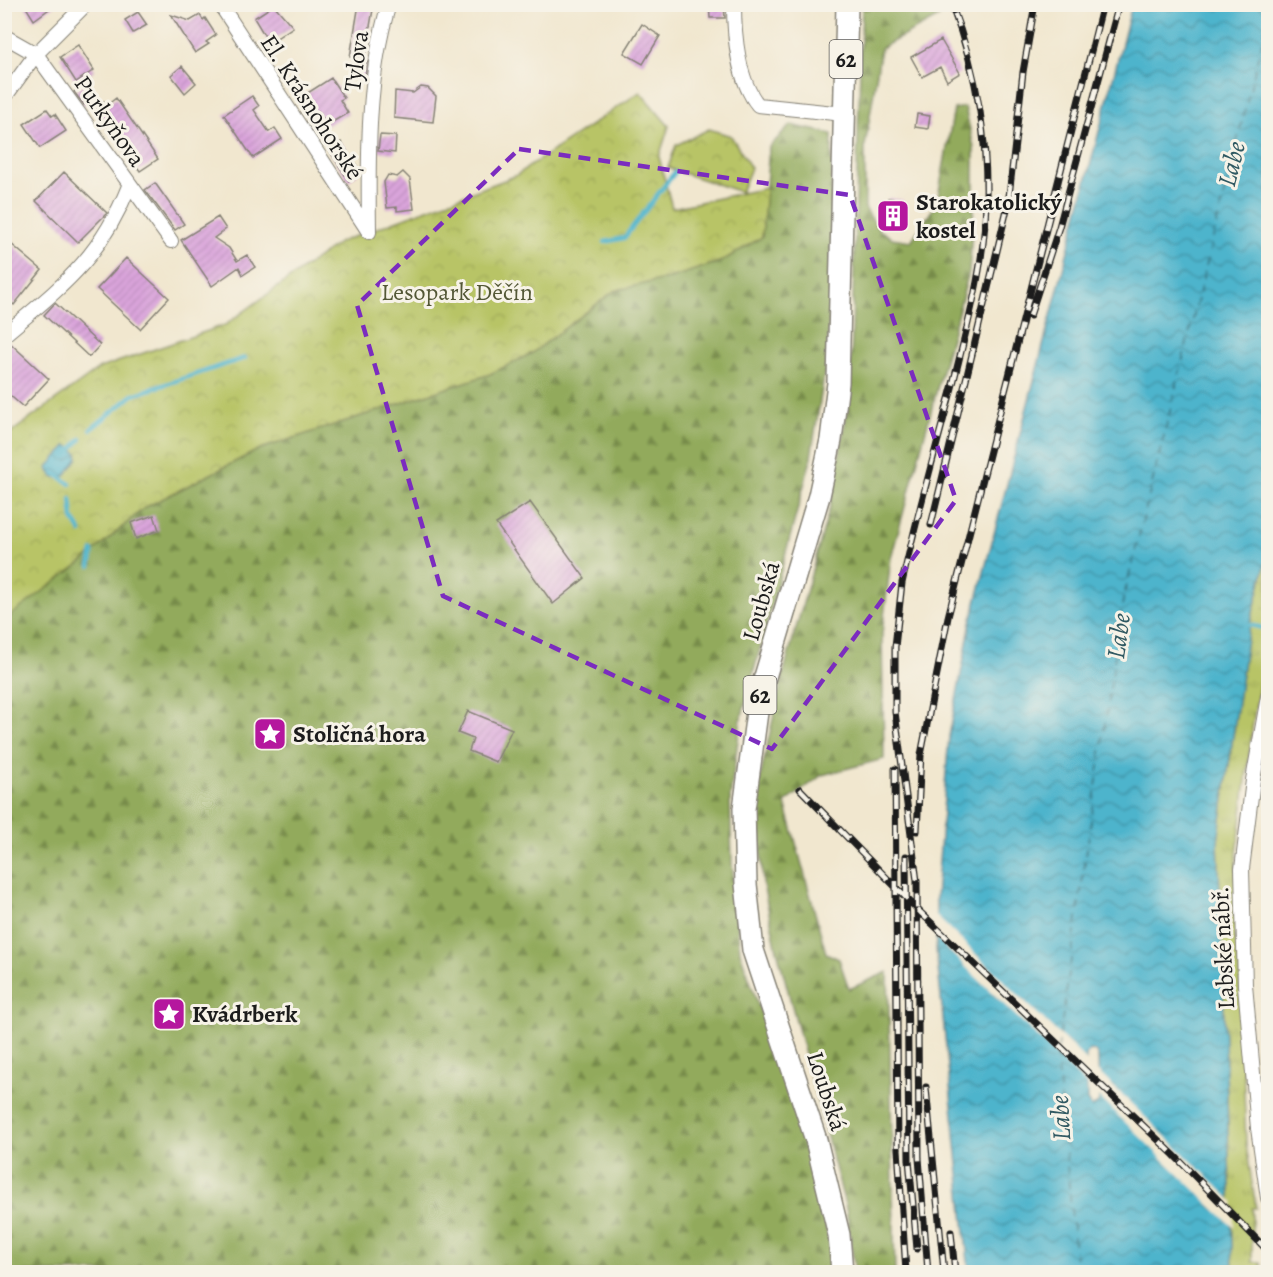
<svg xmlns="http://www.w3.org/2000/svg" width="1273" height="1277" font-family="Alegreya,serif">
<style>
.grass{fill:url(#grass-tufts);stroke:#6a7041;stroke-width:1.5}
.forest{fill:url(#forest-firs);stroke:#57633c;stroke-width:1.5}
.park{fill:url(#park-crowns);stroke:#6a7041;stroke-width:1.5}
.water{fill:url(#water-waves);stroke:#346874;stroke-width:1.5;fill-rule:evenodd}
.pier{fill:#f1e7cf}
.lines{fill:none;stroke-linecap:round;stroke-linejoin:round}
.stream{stroke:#4db4cc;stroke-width:4.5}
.ferry{stroke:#305962;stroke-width:1.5;stroke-dasharray:8 6;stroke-linecap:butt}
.building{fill:url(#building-hatch)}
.minor-casing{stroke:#868276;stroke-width:16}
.primary-casing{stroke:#868276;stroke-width:24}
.minor{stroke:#fff;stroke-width:14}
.primary{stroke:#fff;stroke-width:21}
.rail-casing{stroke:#1c1c1c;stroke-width:7}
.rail{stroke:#f7f3e8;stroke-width:4.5;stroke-dasharray:14;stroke-linecap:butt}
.marked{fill:none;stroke:#7b2cbf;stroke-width:4.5;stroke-dasharray:12 8;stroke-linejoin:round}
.labels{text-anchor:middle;stroke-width:6;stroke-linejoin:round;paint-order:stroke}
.shield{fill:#f7f3e8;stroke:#5e5c59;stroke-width:1.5}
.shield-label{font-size:22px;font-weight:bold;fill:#1c1c1c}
.street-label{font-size:24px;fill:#1c1c1c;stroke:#f7f3e8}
.poi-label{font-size:24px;font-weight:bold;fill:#1c1c1c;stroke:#f7f3e8;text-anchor:start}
.park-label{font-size:24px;fill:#535736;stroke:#f7f3e8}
.water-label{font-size:26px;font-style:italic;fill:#305962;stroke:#f7f3e8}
</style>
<defs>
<pattern id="grass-tufts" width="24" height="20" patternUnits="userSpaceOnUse" patternTransform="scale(1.5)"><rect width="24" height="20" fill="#b8c466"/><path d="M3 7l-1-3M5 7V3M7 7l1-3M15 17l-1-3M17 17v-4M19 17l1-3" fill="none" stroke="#9ea858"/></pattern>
<pattern id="forest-firs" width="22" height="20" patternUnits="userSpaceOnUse" patternTransform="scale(1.5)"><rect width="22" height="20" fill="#92aa5b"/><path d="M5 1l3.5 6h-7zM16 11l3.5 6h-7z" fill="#768a4a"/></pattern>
<pattern id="park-crowns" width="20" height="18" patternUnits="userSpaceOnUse" patternTransform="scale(1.5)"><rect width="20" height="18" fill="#b8c466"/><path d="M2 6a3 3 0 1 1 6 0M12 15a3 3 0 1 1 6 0" fill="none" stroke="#9ea858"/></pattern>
<pattern id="water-waves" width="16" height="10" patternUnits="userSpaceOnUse" patternTransform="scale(1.5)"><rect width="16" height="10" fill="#4db4cc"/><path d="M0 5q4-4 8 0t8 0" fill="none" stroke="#3f92a5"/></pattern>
<pattern id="building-hatch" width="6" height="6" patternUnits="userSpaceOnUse" patternTransform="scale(1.5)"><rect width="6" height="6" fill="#daa4db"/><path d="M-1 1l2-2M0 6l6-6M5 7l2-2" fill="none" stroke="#ba8dbb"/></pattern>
</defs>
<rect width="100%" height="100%" fill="#f7f3e8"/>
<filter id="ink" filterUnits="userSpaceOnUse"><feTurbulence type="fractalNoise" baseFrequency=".0167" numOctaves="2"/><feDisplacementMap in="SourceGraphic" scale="12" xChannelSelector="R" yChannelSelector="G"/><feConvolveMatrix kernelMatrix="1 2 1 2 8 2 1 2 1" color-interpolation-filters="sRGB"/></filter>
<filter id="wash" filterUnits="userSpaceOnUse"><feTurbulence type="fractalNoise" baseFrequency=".008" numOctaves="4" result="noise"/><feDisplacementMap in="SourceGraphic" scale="24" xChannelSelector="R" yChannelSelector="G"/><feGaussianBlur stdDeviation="1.35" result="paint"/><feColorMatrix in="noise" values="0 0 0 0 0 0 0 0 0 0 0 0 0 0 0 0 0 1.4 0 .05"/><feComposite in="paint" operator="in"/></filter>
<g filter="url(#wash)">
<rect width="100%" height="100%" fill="#f1e7cf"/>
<path class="grass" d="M1268,554V632L1253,722L1236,863L1246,1145L1256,1208H1252V1262H1261L1262,1272H1233L1218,841L1248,632Z"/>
<path class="forest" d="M862,5H934L939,17L881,48L865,146V208L879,230L892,238L911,241L937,203L954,109L965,107L974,148V205L969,272L891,558L882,634L884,759L822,775L785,803L826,953L839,959L849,989L888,972L895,1272H855L846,1208L776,946L763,884L757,792L782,678L830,507L850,396Z
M791,125L832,134L831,275L827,357L810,463L741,719L730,797L732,863L740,952L805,1140L830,1245L833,1272H5L4,626L11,615L82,562L144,508L260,449L490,374L532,353L614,291L676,276L722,261L762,237L769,147Z"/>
<path class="park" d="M640,92L669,126L659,157L672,208L766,188L762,237L722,261L676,276L614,291L532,353L490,374L260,449L144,508L82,562L11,615L5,626V437L100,368L225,325L340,242L515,176Z
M709,129L731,136L751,168L741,192L668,168L676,145Z"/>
<path class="water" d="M1132,5H1268V554L1248,632L1218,841L1233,1272H969L936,949V898L949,736L971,622ZM1089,1050L1095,1051L1098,1057L1099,1102L1092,1108L1087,1101L1086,1056Z
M67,445L77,453L78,458L65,476L53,477L47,468Z"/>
<path class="pier" d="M934,914L1089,1063V1087L934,936Z
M1095,1069L1233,1201L1234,1228L1096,1094Z"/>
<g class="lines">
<path class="stream" d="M605,242L624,238L675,172
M91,429L133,395L245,358
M70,451L81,439
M57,475L70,484
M71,499L73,519L81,532
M90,566L93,551
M1245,624L1268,629"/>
<path class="ferry" d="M1077,1272L1057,1056L1123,600L1268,17"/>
</g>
<g id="blocks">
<path class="building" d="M24,4H56L34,20Z
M359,4H374L364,60L350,57Z
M709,4H724L725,18H710Z
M274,5L293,27L269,43L254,18Z
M138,12L147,25L133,33L125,20Z
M171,15L190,21L200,15L203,20L205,18L216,35L206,42L209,44L195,53Z
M642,24L660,36L643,64L624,53Z
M941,40L960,73L947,81L940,67L922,77L911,57Z
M78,45L94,70L76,82L60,57Z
M354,59L367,61L365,78L351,76Z
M182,66L196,83L185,93L171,75Z
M331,78L344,98L340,100L348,113L327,125L318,111L315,114L303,96Z
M83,86L93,98L84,105L74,92Z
M421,87L428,88L436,96L433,122L394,118L395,91L413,93Z
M252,96L259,106L254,110L269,132L275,128L282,139L253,158L224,115Z
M116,98L158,159L140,171L94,108L104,101L107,105Z
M47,109L52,116L55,114L66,131L40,148L24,124Z
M917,114L930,116L928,129L915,127Z
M380,135L396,136L395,153L378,151Z
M341,142L360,171L349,181L329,150Z
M64,172L107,213L78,242L36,201Z
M403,172L410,179L414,209L397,211V207L387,208L384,182L388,175L397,177Z
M155,183L184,224L175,230L145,190Z
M888,198L903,200L900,227L884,225Z
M218,217L226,229L214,238L229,248L237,261L247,255L255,267L243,275L239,267L212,286L181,240Z
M4,238L42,270L14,305L4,296Z
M126,258L169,298L140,329L97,289Z
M55,303L100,345L89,357L44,315Z
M9,342L49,379L23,407L4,390V344Z
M530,502L585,578L553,604L496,524Z
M154,515L159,530L136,539L131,523Z
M468,711L512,729L496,762L469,751L473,739L458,733Z"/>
</g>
</g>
<g filter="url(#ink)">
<use href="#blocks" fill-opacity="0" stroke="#868276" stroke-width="1.5"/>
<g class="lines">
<g class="minor-casing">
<path id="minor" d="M220,4L369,232
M734,4C734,35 738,81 758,105L844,114
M4,36L36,54L171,241
M4,98L36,54L86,4
M369,232C368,157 367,76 389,4
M4,335C62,286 100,259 129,186
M1268,697L1253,780L1242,869L1245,985L1258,1128L1268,1198"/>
</g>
<g class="primary-casing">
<path id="primary" d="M842,1272L839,1235L816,1140L753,950L746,884L744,809L759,697L819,496L831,440L838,383L847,4"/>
</g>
<use href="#minor" class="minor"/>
<use href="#primary" class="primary"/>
<g class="rail-casing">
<path id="rail" d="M1030,316L1059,227L1119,4
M931,525L1008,205L1023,72L1035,4
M895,769L898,1149L906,1272
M800,789L920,912L1174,1155L1268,1251
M917,831L921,755L948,617L1103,4
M906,856L909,1160L917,1249
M926,1087L944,1272
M951,1232L955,1272
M928,1272L919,1158L917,881L895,712V647L902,583C917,516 935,450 953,384C966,331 981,278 985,223C990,149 978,73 951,4"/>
</g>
<use href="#rail" class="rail"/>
</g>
</g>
<path class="marked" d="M519,149L850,195L956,500L772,749L443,596L357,305Z"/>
<defs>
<g id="building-square" transform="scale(1.725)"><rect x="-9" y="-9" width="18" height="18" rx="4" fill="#b5179e" stroke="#f7f3e8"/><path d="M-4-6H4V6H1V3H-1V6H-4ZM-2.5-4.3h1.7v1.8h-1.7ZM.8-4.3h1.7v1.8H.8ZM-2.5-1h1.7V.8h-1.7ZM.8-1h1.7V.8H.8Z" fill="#fff"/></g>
<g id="sight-square" transform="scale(1.725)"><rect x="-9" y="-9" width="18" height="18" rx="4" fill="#b5179e" stroke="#f7f3e8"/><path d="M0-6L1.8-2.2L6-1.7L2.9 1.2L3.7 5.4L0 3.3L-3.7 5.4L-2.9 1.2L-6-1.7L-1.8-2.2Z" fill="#fff"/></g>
</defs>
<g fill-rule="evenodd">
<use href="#building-square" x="893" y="216"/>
<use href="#sight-square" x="270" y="734"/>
<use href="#sight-square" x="169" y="1014"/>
</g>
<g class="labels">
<g class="shield">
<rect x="829.5" y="40" width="33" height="38" rx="4.5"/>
<rect x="743.5" y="676" width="33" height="38" rx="4.5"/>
</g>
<g class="shield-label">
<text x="846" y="67">62</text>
<text x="760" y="703">62</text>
</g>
<g class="street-label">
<text transform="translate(356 61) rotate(-82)" y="8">Tylova</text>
<text transform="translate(312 107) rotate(57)" y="8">El. Krásnohorské</text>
<text transform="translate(110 121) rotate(55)" y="8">Purkyňova</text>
<text transform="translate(761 601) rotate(-74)" y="8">Loubská</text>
<text transform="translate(1223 948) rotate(-93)" y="8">Labské nábř.</text>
<text transform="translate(827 1091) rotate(72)" y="8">Loubská</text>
</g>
<g class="poi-label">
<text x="916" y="210">Starokatolický<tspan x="916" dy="28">kostel</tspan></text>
<text x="293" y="742">Stoličná hora</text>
<text x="192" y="1022">Kvádrberk</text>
</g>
<g class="park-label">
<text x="457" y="300">Lesopark Děčín</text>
</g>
<g class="water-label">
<text transform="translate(1231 164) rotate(-76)" y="9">Labe</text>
<text transform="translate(1118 636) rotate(-82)" y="9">Labe</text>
<text transform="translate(1060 1118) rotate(-93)" y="9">Labe</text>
</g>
</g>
<rect width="1273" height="1277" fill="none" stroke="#f7f3e8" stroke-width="24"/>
</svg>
